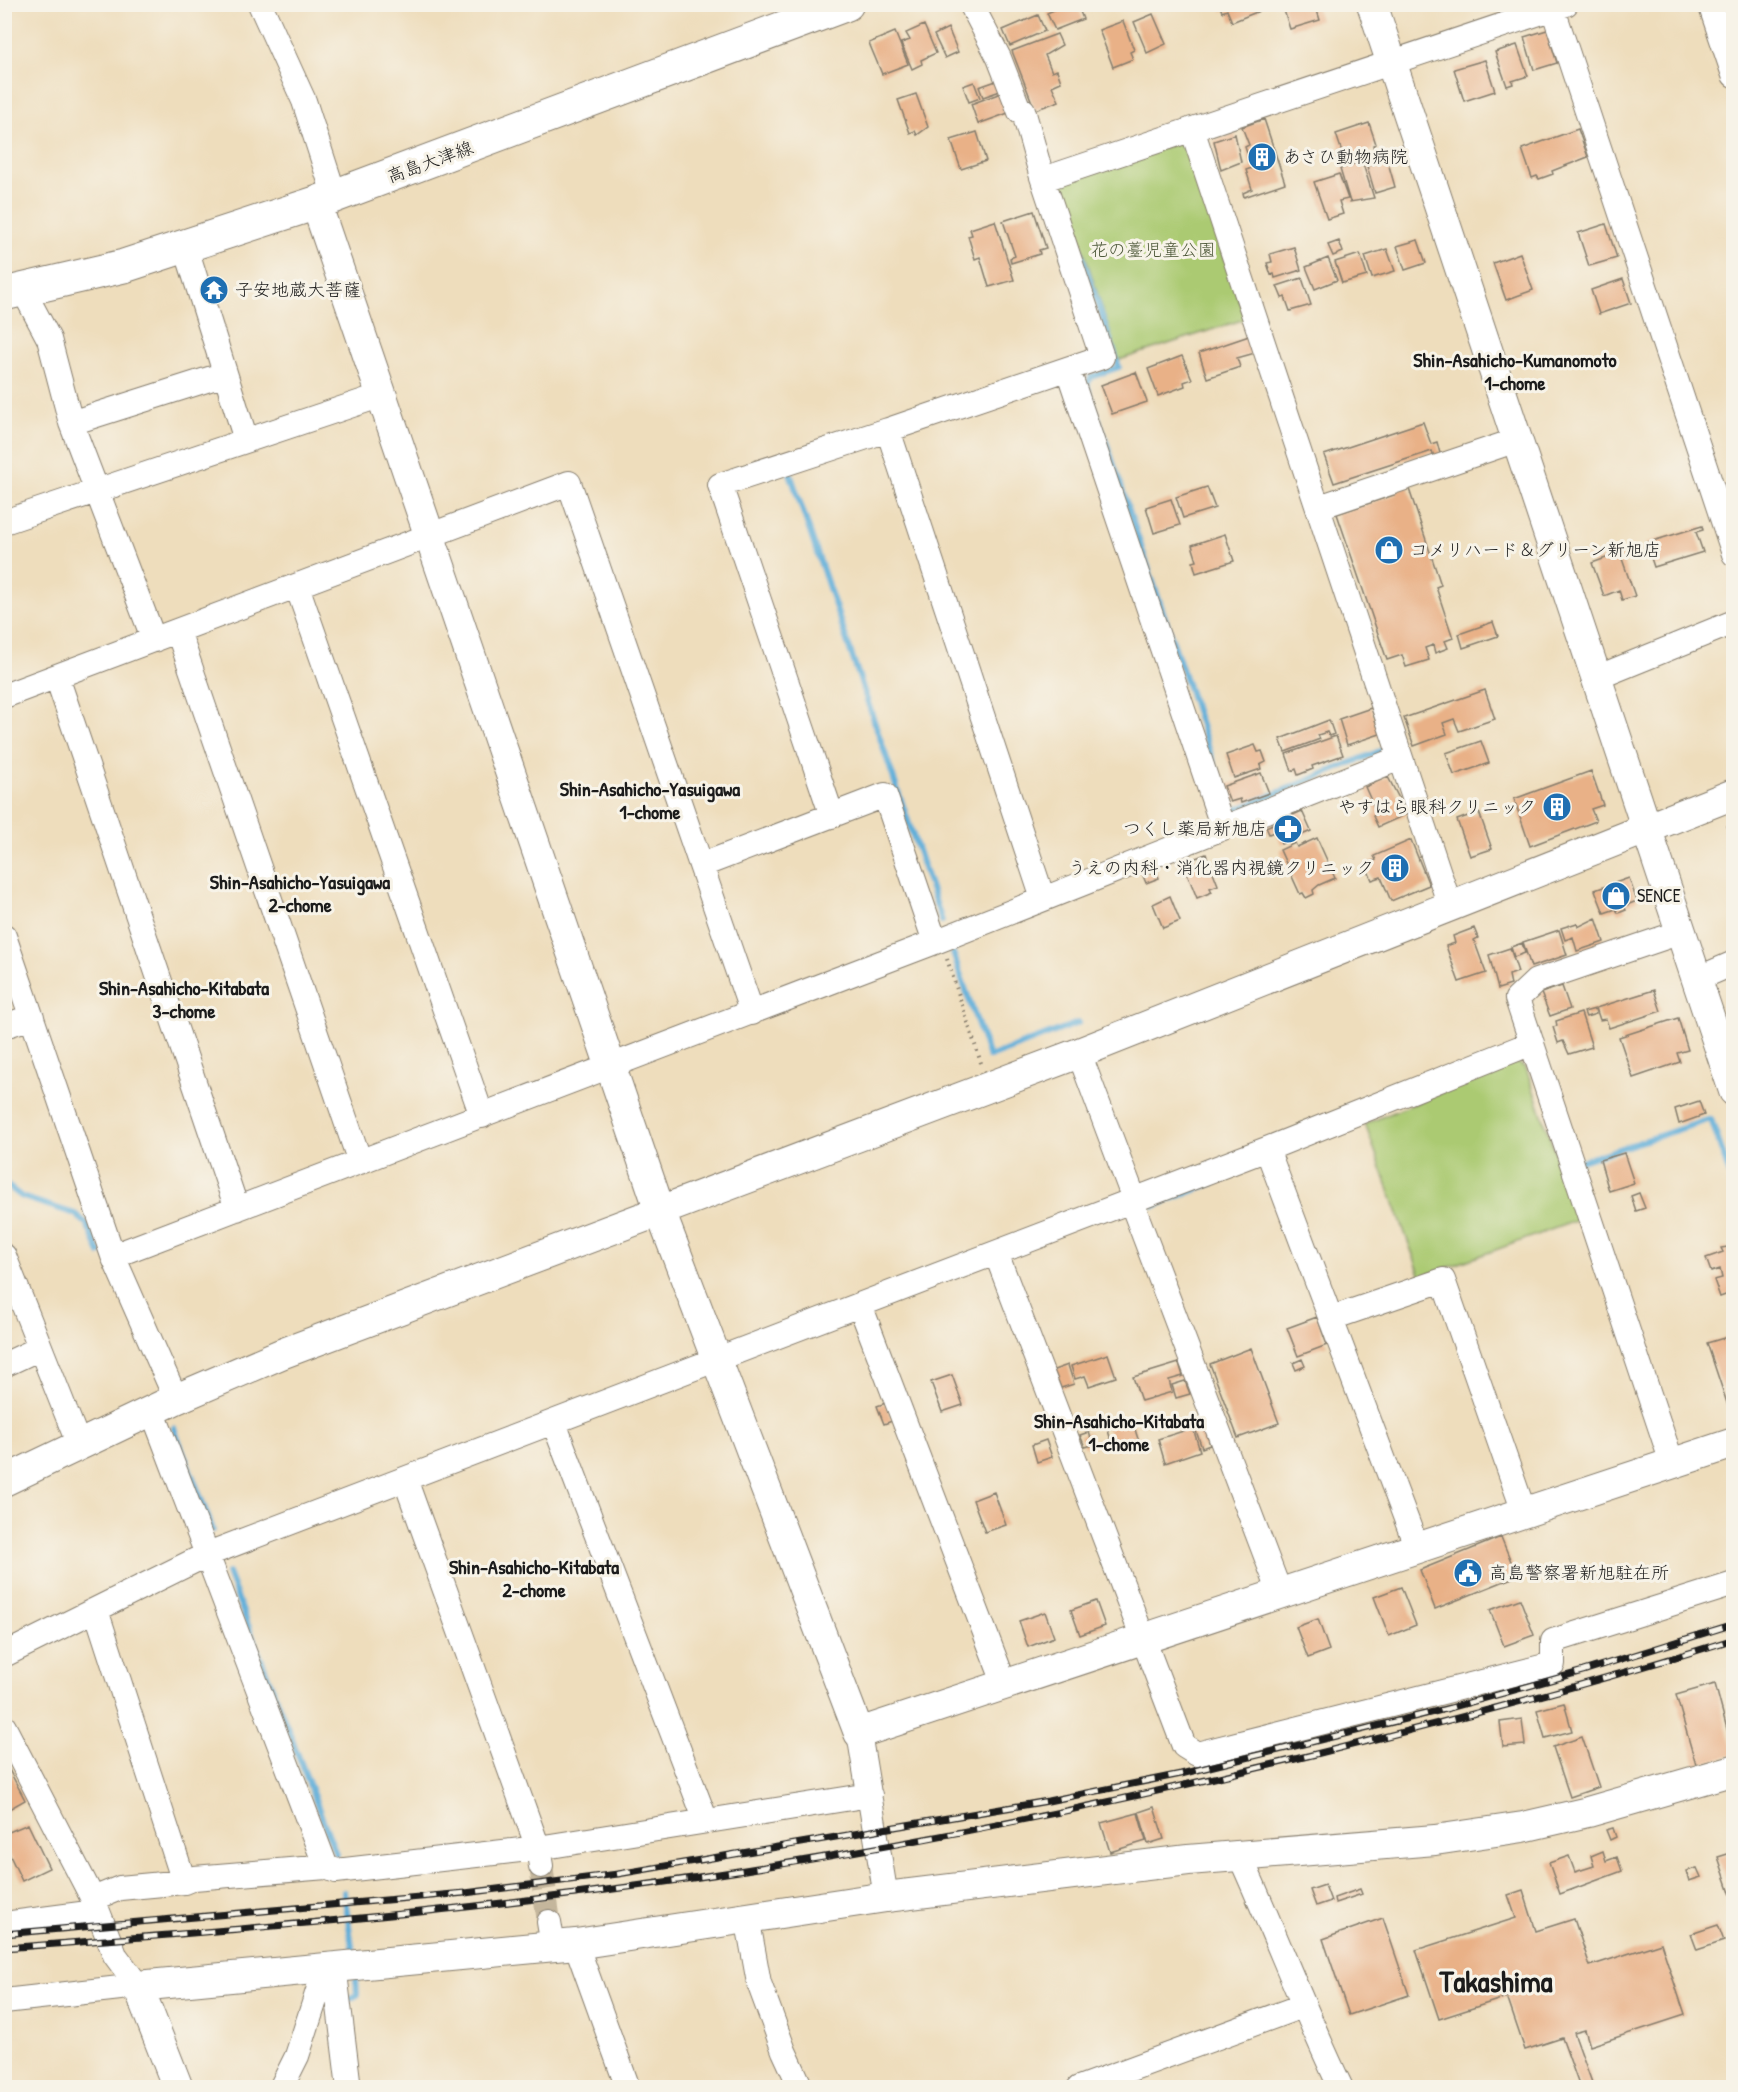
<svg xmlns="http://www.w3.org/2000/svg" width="1738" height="2092" font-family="'Patrick Hand','Klee One',sans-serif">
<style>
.green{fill:#abca72;stroke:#647347;stroke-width:1.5}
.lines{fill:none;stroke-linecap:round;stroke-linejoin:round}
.stream{stroke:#5faed9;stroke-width:6}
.building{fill:#e9b187}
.minor-tunnel{stroke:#c4b69c;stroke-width:24;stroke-dasharray:24 12;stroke-linecap:butt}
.minor-casing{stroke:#857c6c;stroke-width:26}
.tertiary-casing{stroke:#857c6c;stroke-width:32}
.secondary-casing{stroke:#857c6c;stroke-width:35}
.path{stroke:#857c6c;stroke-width:4;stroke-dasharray:1.5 4.5;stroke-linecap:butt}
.minor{stroke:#fff;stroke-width:24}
.tertiary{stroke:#fff;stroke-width:30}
.secondary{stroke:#fff;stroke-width:33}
.rail-casing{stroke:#1c1c1c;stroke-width:7}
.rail{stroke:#f7f3e8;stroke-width:4.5;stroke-dasharray:14;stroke-linecap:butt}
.labels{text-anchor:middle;stroke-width:6;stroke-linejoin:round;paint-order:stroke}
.poi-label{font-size:18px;fill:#1c1c1c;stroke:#f7f3e8;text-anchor:start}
.street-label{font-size:18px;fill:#1c1c1c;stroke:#f7f3e8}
.park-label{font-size:18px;fill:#4e593a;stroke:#f7f3e8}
.neighbourhood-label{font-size:20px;font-weight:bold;fill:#1c1c1c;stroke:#f7f3e8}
.town-label{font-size:30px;font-weight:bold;fill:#1c1c1c;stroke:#f7f3e8}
</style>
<rect width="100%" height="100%" fill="#f7f3e8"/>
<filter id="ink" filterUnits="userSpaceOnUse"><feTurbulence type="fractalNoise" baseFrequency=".0167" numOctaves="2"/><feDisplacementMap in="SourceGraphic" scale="12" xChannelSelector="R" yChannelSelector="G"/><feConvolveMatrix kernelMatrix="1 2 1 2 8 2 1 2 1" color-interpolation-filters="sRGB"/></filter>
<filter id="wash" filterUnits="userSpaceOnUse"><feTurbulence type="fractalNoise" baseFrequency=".008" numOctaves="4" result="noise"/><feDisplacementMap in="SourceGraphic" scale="24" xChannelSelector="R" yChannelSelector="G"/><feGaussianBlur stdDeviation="1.35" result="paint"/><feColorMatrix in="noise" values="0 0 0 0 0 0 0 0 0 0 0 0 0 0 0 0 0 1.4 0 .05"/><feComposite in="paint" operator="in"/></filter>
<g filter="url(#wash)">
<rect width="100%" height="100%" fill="#eeddbc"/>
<path class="green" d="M1180,142L1189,149L1245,319L1119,360L1061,181Z
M1516,1062L1526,1068L1578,1220L1421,1277L1365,1124Z"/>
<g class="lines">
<path class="stream" d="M1060,190L1119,367L1091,377L1087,385L1228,806L1236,810L1385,749
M790,473L942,921
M953,953L989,1057L1078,1023
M1581,1161L1711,1119L1734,1187
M4,1183L22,1197L75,1214L87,1224L100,1253
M1154,1206L1212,1183
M174,1428L213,1530
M228,1573L336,1854
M344,1892L353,1953
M345,2001L357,1995L356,1979"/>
</g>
<g id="blocks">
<path class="building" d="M1067,4H1077L1083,19L1055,30L1047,13Z
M1223,4H1256L1259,11L1232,22L1227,10L1222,12L1220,6Z
M1282,4H1315L1320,20L1290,29Z
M1153,14L1166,44L1147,53L1134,22Z
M1038,15L1045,31L1010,46L1003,30Z
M1123,21L1134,50L1130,52L1133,59L1113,67L1099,30Z
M924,25L936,53L921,60L922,64L912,69L901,43L910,40L906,33Z
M948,28L958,52L945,58L934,35Z
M1547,30L1557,63L1534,70L1524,37Z
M895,32L908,64L882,74L869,43Z
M1057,34L1062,45L1045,55L1052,72L1057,70L1061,82L1052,86L1059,101L1035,110L1012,51Z
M1517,45L1528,76L1512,81L1513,84L1507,86L1495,52Z
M1485,60L1495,91L1464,101L1454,69Z
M999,80L1003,90L983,97L979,87Z
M974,82L980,98L969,102L963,86Z
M1004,92L1011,112L978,124L971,104Z
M916,94L928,127L917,135L915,131L910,133L898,100Z
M1264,119L1285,183L1244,197L1243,193L1252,189L1246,170L1252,168L1245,147L1249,145L1242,127Z
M1369,123L1376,144L1373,145L1374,150L1344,161L1340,159L1338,153L1342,152L1336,134Z
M1578,129L1588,157L1552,171L1553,174L1539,179L1537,176L1532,178L1522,149Z
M977,132L986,161L961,169L951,140Z
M1235,134L1241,162L1221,170L1214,141Z
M1387,159L1395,187L1375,193L1367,166Z
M1362,161L1374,198L1350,202L1340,169Z
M1339,174L1348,199L1339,201L1343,214L1327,219L1314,182Z
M1034,211L1046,248L1039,250L1040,254L1011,263L1010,258L1015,256L1003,221Z
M995,221L1014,280L989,287L980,257L975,259L968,236L972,235L970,229Z
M1606,224L1617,258L1589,266L1578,233Z
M1418,240L1426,263L1405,270L1397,246Z
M1339,241L1343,252L1333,256L1328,245Z
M1294,247L1301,270L1275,278L1274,274L1271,275L1267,263L1272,262L1270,254Z
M1387,249L1395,271L1372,278L1365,256Z
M1520,253L1533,290L1506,300L1493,263Z
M1360,254L1367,276L1342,283L1335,262Z
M1328,258L1337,280L1315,289L1306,267Z
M1302,278L1311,305L1290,311L1285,297L1282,298L1277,286Z
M1623,279L1631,303L1599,314L1591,290Z
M1249,336L1255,353L1237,358L1240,367L1207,378L1199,353Z
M1182,356L1192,379L1184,382L1185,386L1158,396L1148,369Z
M1136,372L1147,402L1112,414L1101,385Z
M1423,422L1431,444L1437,442L1441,457L1435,459L1432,451L1334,483L1324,455Z
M1408,486L1441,585L1436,587L1453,638L1445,641L1448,648L1435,653L1433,645L1425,648L1429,660L1406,667L1402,655L1387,660L1337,514L1397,494L1396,490Z
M1207,487L1215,508L1183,518L1176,497Z
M1171,499L1180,525L1154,533L1146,507Z
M1702,526L1703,530L1696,532L1703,552L1654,567L1646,543Z
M1225,534L1234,561L1196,573L1193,562L1197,561L1192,545Z
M1620,553L1635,596L1622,600L1619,590L1604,596L1592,563Z
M1493,622L1498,636L1463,648L1459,634Z
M1485,690L1495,719L1459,731L1454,719L1443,723L1447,734L1414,746L1404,718Z
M1371,708L1380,734L1347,745L1339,719Z
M1329,720L1334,734L1329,736L1327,732L1318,735L1320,739L1285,752L1280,739Z
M1336,736L1343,755L1312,766L1313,769L1298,775L1296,769L1292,771L1286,754Z
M1481,741L1489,763L1454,775L1446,753Z
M1255,745L1258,752L1262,751L1266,762L1260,765L1261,769L1234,778L1226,755Z
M1591,771L1603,805L1591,809L1596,821L1530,846L1514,799Z
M1261,773L1269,793L1241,803L1240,799L1230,802L1224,786Z
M1388,777L1407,814L1378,827L1373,816L1377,814L1365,787Z
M1302,811L1311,831L1281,844L1276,831L1269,834L1266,827Z
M1479,812L1492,849L1470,856L1457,820Z
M1734,823V842H1733L1727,826Z
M1317,838L1335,878L1319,885L1313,890L1314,894L1306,898L1303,893L1300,894L1280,850L1295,843L1297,847Z
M1411,840L1429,885L1391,901L1381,877L1372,880L1365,864L1376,860L1374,856Z
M1206,854L1218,885L1210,888L1212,892L1197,898L1183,863Z
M1156,870L1159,878L1146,883L1143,876Z
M1629,878L1637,901L1624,906L1626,910L1621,912L1618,913L1616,909L1604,913L1595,890Z
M1170,896L1180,921L1163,928L1153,904Z
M1596,918L1604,942L1577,951L1573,937L1565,940L1561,928L1577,923L1578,927Z
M1474,928L1478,938L1474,940L1486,973L1459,982L1446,946L1455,943L1453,936Z
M1559,930L1567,955L1531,967L1523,942Z
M1522,943L1525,953L1514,957L1511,947Z
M1510,948L1518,972L1509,975L1511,985L1498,989L1489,955Z
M1562,986L1570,1009L1550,1016L1541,993Z
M1654,990L1661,1011L1609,1028L1606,1019L1600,1020L1596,1008Z
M1595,1009L1596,1014L1586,1017L1584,1012Z
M1581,1013L1592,1047L1569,1054L1563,1041L1558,1043L1553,1027L1557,1026L1556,1021Z
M1678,1018L1688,1050L1677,1053L1680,1062L1633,1078L1619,1037Z
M1699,1101L1704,1115L1679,1124L1675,1109Z
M1624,1153L1634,1183L1609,1191L1600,1160Z
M1639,1193L1645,1208L1636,1211L1631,1196Z
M1727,1247L1728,1251L1734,1249V1292L1720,1297L1714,1280L1722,1278L1720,1269L1711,1272L1706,1258L1723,1252L1721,1248Z
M1317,1317L1327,1345L1298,1356L1287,1328Z
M1734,1335V1421H1733L1707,1343Z
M1251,1348L1279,1423L1238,1438L1210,1364Z
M1108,1354L1116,1377L1089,1386L1085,1376L1075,1379L1071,1366Z
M1302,1359L1305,1366L1296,1370L1293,1363Z
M1179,1363L1183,1376L1169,1380L1172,1392L1141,1401L1133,1377Z
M1068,1365L1074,1384L1061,1388L1054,1370Z
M952,1375L963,1405L942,1412L931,1382Z
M1185,1381L1190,1394L1176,1398L1172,1385Z
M886,1403L892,1421L884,1424L877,1406Z
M1131,1417L1139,1442L1114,1450L1106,1424Z
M1204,1425L1210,1445L1202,1448L1195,1428Z
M1193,1428L1200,1451L1165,1463L1158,1439Z
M1089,1432L1093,1445L1085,1447L1080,1435Z
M1046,1440L1052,1457L1037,1462L1032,1445Z
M994,1492L1006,1525L985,1532L973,1500Z
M1501,1537L1517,1576L1435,1609L1420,1570Z
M1401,1587L1416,1625L1389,1636L1374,1597Z
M1520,1599L1534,1635L1504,1646L1490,1610Z
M1096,1601L1105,1626L1080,1635L1071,1610Z
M1045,1612L1054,1637L1028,1647L1019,1621Z
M1318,1619L1329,1650L1308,1658L1296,1627Z
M1715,1684L1734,1755L1696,1765L1676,1695Z
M1564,1703L1572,1731L1545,1738L1537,1710Z
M1522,1719L1525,1745L1503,1747L1500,1722Z
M1582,1737L1599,1787L1570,1797L1553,1747Z
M7,1766L25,1800L4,1812V1767Z
M1154,1807L1164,1839L1148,1844L1139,1812Z
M1138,1813L1146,1841L1110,1852L1101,1823Z
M28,1824L49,1868L22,1881L4,1843V1834Z
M1613,1828L1616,1837L1610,1840L1606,1830Z
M1603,1851L1606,1861L1617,1857L1622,1871L1560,1894L1549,1863L1569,1856L1575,1872L1594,1866L1591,1856Z
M1734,1852V1901H1733L1718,1857Z
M1697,1868L1701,1877L1689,1881L1686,1871Z
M1325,1885L1331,1901L1316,1906L1310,1890Z
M1360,1889L1362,1894L1335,1903L1334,1898Z
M1523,1890L1536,1931L1574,1919L1590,1966L1661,1943L1685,2015L1590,2046L1585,2030L1574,2033L1594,2088H1580L1562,2038L1525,2050L1507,1997L1439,2019L1416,1950L1516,1918L1508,1895Z
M1383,1918L1409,1995L1349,2015L1323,1939Z
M1718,1925L1724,1941L1697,1950L1691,1934Z"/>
</g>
</g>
<g filter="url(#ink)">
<use href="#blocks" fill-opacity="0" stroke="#857c6c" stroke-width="1.5"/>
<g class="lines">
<path class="minor-tunnel" d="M541,1866L549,1922"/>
<g class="minor-casing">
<path id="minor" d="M260,4L304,101L335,197
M971,4L999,58L1020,112L1023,110L1042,177L1102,357L888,430L1043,899
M1710,4L1734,75
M1553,9L1734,554
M1192,129L1450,906
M1044,179L1566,4
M185,245L246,440
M23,290L49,339L71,423L154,640
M1068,370L1223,828
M71,423L225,374
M1319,507L1517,440
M4,522L382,395
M297,586L482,1116
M178,631L360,1162
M57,677L237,1209
M1596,678L1734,622
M4,696L569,483L752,1013
M832,816L720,485L888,430
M702,865L885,795L935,942
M4,936L113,1256L935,942L1400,758
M1697,979L1734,963
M4,1026L32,1017
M1079,1053L1134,1199
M1267,1149L1417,1548
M1131,1201L1280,1593
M996,1253L1184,1746L1197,1754L1553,1664V1641L1734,1584
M4,1256L79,1445
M113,1256L176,1399
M860,1305L1005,1685
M1332,1318L1443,1280L1524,1512
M4,1365L40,1348
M152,1410L326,1867
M554,1423L706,1821
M1672,1463L1517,999L1536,981L1681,932
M405,1479L538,1848L541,1866
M96,1610L184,1882L194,1878L326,1867L336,1871L538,1848L870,1795
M4,1655L208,1554L1267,1149L1532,1043
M4,1727L93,1899L115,1955L138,1986
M859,1733L886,1897
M1240,1856C1275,1933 1304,2011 1341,2088
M93,1899L120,1888L184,1882
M747,1917L759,1983L784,2051L801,2088
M549,1922L553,1946
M4,1924L96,1912
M576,1944L628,2088
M334,1965L349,2088
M4,2001L138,1986
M281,2088L297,2056L326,1966
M1079,2088L1302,2006"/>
</g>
<g class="tertiary-casing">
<path id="tertiary" d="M1372,4L1734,1091
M316,203L660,1211L859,1733L1734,1443
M4,1481L176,1399L281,1354L1079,1053L1734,794
M178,2088L138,1986L576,1944L886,1897L1188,1860L1435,1840L1523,1827L1588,1812L1734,1770"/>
</g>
<g class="secondary-casing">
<path id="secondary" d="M4,294L124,266L316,203L847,4"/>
</g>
<path class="path" d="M947,959L981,1063"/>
<use href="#minor" class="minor"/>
<use href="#tertiary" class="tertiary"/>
<use href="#secondary" class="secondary"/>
<g class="rail-casing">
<path id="rail" d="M4,1934L465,1893L618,1874L1048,1801L1181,1774L1450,1708L1583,1671L1734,1624
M4,1948C210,1932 416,1916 621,1888C855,1857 1086,1810 1316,1754C1456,1719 1596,1683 1734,1639"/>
</g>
<use href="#rail" class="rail"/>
</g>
</g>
<defs>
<g id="building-disc" transform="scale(1.5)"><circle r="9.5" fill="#1f6fb2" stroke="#f7f3e8"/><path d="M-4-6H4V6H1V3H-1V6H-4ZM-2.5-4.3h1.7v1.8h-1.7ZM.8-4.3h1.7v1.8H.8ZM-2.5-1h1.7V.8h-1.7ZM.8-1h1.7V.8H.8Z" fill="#fff"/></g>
<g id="temple-disc" transform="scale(1.5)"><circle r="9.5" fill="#1f6fb2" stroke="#f7f3e8"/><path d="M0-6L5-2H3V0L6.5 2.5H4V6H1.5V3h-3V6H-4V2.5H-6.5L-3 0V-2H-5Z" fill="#fff"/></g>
<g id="shop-disc" transform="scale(1.5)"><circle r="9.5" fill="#1f6fb2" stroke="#f7f3e8"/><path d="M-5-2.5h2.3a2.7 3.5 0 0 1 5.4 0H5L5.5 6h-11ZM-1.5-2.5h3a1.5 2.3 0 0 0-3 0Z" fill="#fff"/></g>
<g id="pharmacy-disc" transform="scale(1.5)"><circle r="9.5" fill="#1f6fb2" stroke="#f7f3e8"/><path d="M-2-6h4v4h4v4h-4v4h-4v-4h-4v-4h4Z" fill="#fff"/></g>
<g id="civic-disc" transform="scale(1.5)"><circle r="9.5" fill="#1f6fb2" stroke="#f7f3e8"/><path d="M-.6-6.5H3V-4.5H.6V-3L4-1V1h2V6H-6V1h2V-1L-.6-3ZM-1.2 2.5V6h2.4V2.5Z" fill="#fff"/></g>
</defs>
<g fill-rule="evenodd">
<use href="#building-disc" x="1262" y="157"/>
<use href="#temple-disc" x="214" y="290"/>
<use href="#shop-disc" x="1389" y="550"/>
<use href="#building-disc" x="1557" y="807"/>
<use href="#pharmacy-disc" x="1288" y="829"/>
<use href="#building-disc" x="1395" y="868"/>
<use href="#shop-disc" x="1616" y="896"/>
<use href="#civic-disc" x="1468" y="1573"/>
</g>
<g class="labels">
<g class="poi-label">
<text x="1283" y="163">あさひ動物病院</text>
<text x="235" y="296">子安地蔵大菩薩</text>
<text x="1410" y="556">コメリハード＆グリーン新旭店</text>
<text x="1536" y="813" text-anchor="end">やすはら眼科クリニック</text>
<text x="1267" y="835" text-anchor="end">つくし薬局新旭店</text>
<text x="1374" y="874" text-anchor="end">うえの内科・消化器内視鏡クリニック</text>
<text x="1637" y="902">SENCE</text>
<text x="1489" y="1579">高島警察署新旭駐在所</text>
</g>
<g class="street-label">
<text transform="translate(430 162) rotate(-20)" y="6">高島大津線</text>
</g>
<g class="park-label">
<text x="1153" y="256">花の薹児童公園</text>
</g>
<g class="neighbourhood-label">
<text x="1515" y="367">Shin-Asahicho-Kumanomoto<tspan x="1515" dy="23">1-chome</tspan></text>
<text x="650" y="796">Shin-Asahicho-Yasuigawa<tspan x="650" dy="23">1-chome</tspan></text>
<text x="300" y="889">Shin-Asahicho-Yasuigawa<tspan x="300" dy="23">2-chome</tspan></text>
<text x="184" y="995">Shin-Asahicho-Kitabata<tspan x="184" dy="23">3-chome</tspan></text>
<text x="1119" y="1428">Shin-Asahicho-Kitabata<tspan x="1119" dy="23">1-chome</tspan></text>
<text x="534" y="1574">Shin-Asahicho-Kitabata<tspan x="534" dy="23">2-chome</tspan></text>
</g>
<g class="town-label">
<text x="1496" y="1992">Takashima</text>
</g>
</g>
<rect width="1738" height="2092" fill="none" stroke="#f7f3e8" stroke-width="24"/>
</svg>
